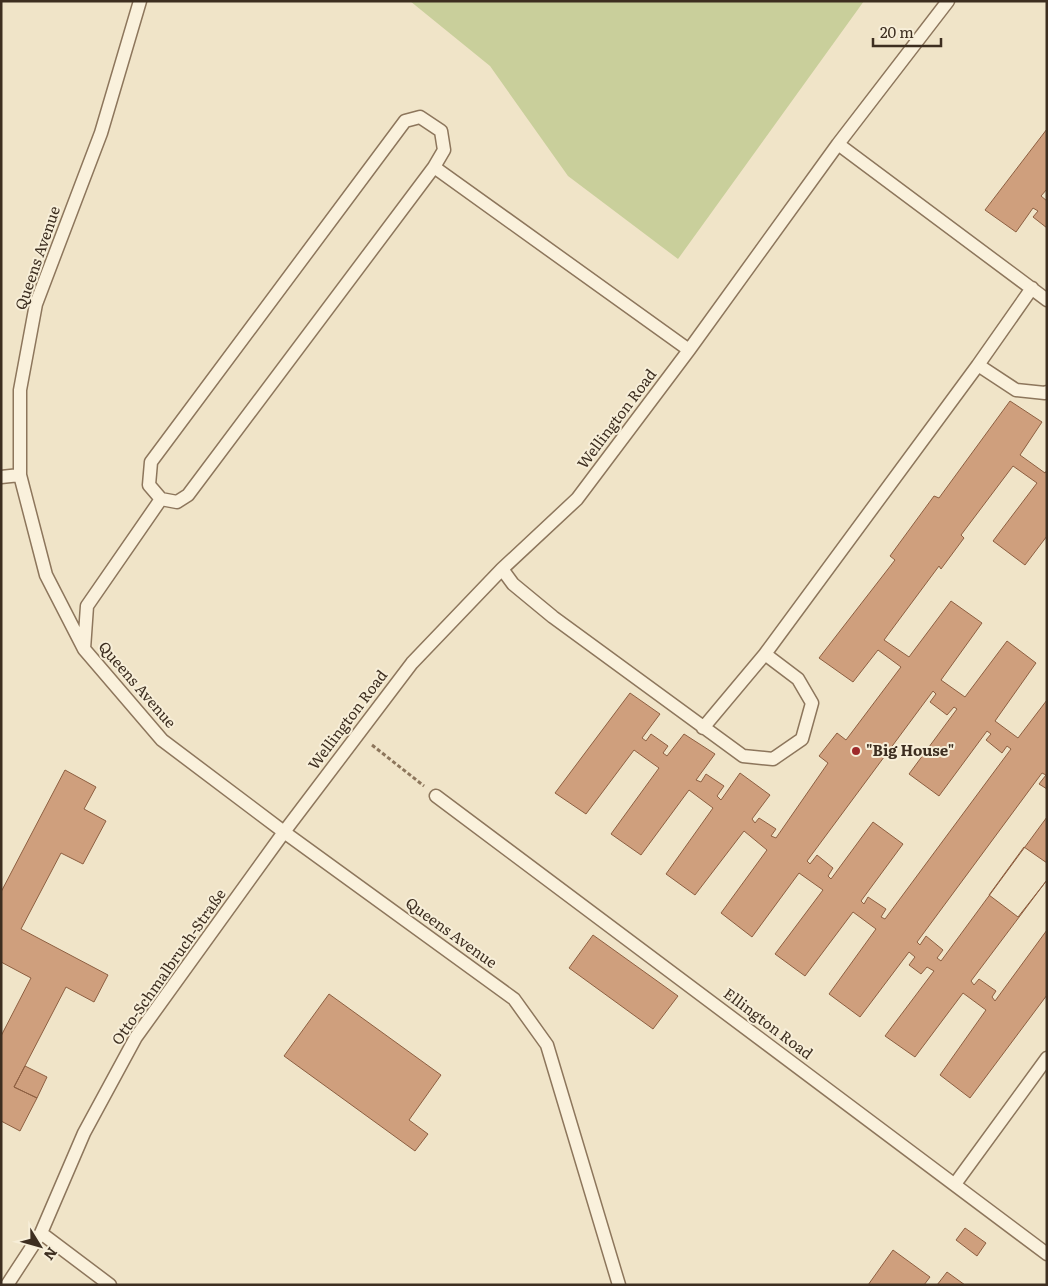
<svg xmlns="http://www.w3.org/2000/svg" width="1048" height="1286" font-family="Literata,serif">
<style>
.green{fill:#c9cf9b}
.building{fill:#cf9f7d;stroke:#8d5f41;fill-rule:evenodd}
.lines{fill:none;stroke-linecap:round;stroke-linejoin:round}
.service-casing{stroke:#8d765c;stroke-width:15}
.path{stroke:#8d765c;stroke-width:3;stroke-dasharray:4 2.5;stroke-linecap:butt}
.service{stroke:#faf1dc;stroke-width:12}
.poi-dot{fill:#9e2a2b;stroke:#f7eed8;stroke-width:2}
.labels{text-anchor:middle;stroke-width:4;stroke-linejoin:round;paint-order:stroke}
.street-label{font-size:15px;fill:#3d2e20;stroke:#f7eed8}
.poi-label{font-size:15px;font-weight:bold;fill:#3d2e20;stroke:#f7eed8;text-anchor:start}
</style>
<rect width="100%" height="100%" fill="#f0e4c8"/>
<path class="green" d="M410,1H864L678,259L568,176L490,66Z"/>
<path class="building" d="M1047,129V189L1041,196L1047,201V228L1033,217L1038,211L1033,208L1016,232L985,210Z
M1010,401L1042,422L1020,455L1045,473L1047,470V536L1025,565L993,541L1037,483L1013,466L961,535L964,538L941,569L939,566L884,640L909,657L951,601L982,623L941,680L965,697L1007,641L1036,663L995,721L1018,738L1047,700V789L1039,784L1046,775L1042,773L917,942L920,945L926,936L943,950L937,958L941,961L1047,817V880L971,981L974,985L979,979L996,991L992,997L995,1001L1047,930V995L970,1098L940,1075L986,1010L963,993L915,1057L885,1036L934,971L927,967L921,974L909,965L915,957L909,952L860,1017L829,994L876,929L853,912L805,976L775,954L823,890L799,873L752,937L721,913L767,850L744,831L695,895L666,874L713,808L689,790L641,855L611,834L659,768L634,750L586,814L555,793L630,693L660,714L642,738L646,741L651,734L668,746L663,753L667,756L684,734L715,754L696,780L701,782L706,774L724,786L717,796L721,800L740,773L770,795L752,819L755,823L759,818L776,829L771,836L776,838L828,763L819,756L837,733L846,740L901,667L878,650L853,682L819,658L895,560L890,556L934,496L939,498ZM933,691L936,694L930,702L947,715L954,707L957,709L909,774L939,796L987,731L991,734L986,740L1002,753L1007,746L1011,749L885,919L881,917L886,909L868,897L864,904L861,901L903,844L873,822L831,879L828,876L833,868L817,855L810,864L807,861Z
M65,770L96,787L84,809L106,821L83,864L61,853L21,929L108,975L94,1002L66,987L14,1087L37,1098L20,1131L1,1121V1036L31,978L1,962V892Z
M1024,847L1047,863V880L1018,917L989,895Z
M593,935L678,996L653,1029L569,968Z
M329,994L441,1075L409,1120L428,1134L415,1151L284,1056Z
M25,1066L47,1077L37,1098L14,1087Z
M965,1228L986,1243L977,1256L956,1240Z
M893,1250L930,1277L924,1285H868Z
M947,1272L965,1285H937Z"/>
<g class="lines">
<g class="service-casing">
<path id="service" d="M140,1L101,133L36,304L20,390V475L46,575L84,649L162,740L284,832L514,999L547,1045L619,1285
M420,117L441,131L444,150L434,167L188,495L177,502L161,499L149,485L151,462L405,121Z
M838,144L1047,300
M434,167L689,350
M978,365L1032,288
M1,477L20,475
M502,569L513,584L553,617L743,756L773,759L802,739L812,703L798,679L765,654L978,365L1016,390L1045,393L1047,392
M84,649L87,606L161,499
M703,728L765,654
M436,796L1047,1254
M955,1184L1047,1058
M41,1233L110,1285
M7,1285L41,1233L84,1133L136,1037L284,832L412,663L502,569L577,499L689,350L838,144L948,1"/>
</g>
<path class="path" d="M372,745L424,786"/>
<use href="#service" class="service"/>
</g>
<circle class="poi-dot" cx="856" cy="751" r="5"/>
<g class="labels">
<g class="street-label">
<text transform="translate(38 258) rotate(-71)" y="5">Queens Avenue</text>
<text transform="translate(617 419) rotate(-53)" y="5">Wellington Road</text>
<text transform="translate(137 685) rotate(49)" y="5">Queens Avenue</text>
<text transform="translate(348 720) rotate(-53)" y="5">Wellington Road</text>
<text transform="translate(451 933) rotate(36)" y="5">Queens Avenue</text>
<text transform="translate(169 967) rotate(-55)" y="5">Otto-Schmalbruch-Straße</text>
<text transform="translate(768 1024) rotate(37)" y="5">Ellington Road</text>
</g>
<g class="poi-label">
<text x="866" y="756">"Big House"</text>
</g>
</g>
<rect width="1048" height="1286" fill="none" stroke="#3d2e20" stroke-width="5"/>
<g transform="translate(40 1246) rotate(127)" stroke="#f7eed8" stroke-width="4" paint-order="stroke">
<path d="M0-4L9 19L0 12L-9 19Z" fill="#3d2e20"/>
<text y="-8" font-size="14" font-weight="bold" text-anchor="middle" fill="#3d2e20">N</text>
</g>
<path d="M873 38v8h68v-8" fill="none" stroke="#3d2e20" stroke-width="2.5"/>
<text x="880" y="38" font-size="15" fill="#3d2e20" stroke="#f7eed8" stroke-width="4" paint-order="stroke">20 m</text>
</svg>
